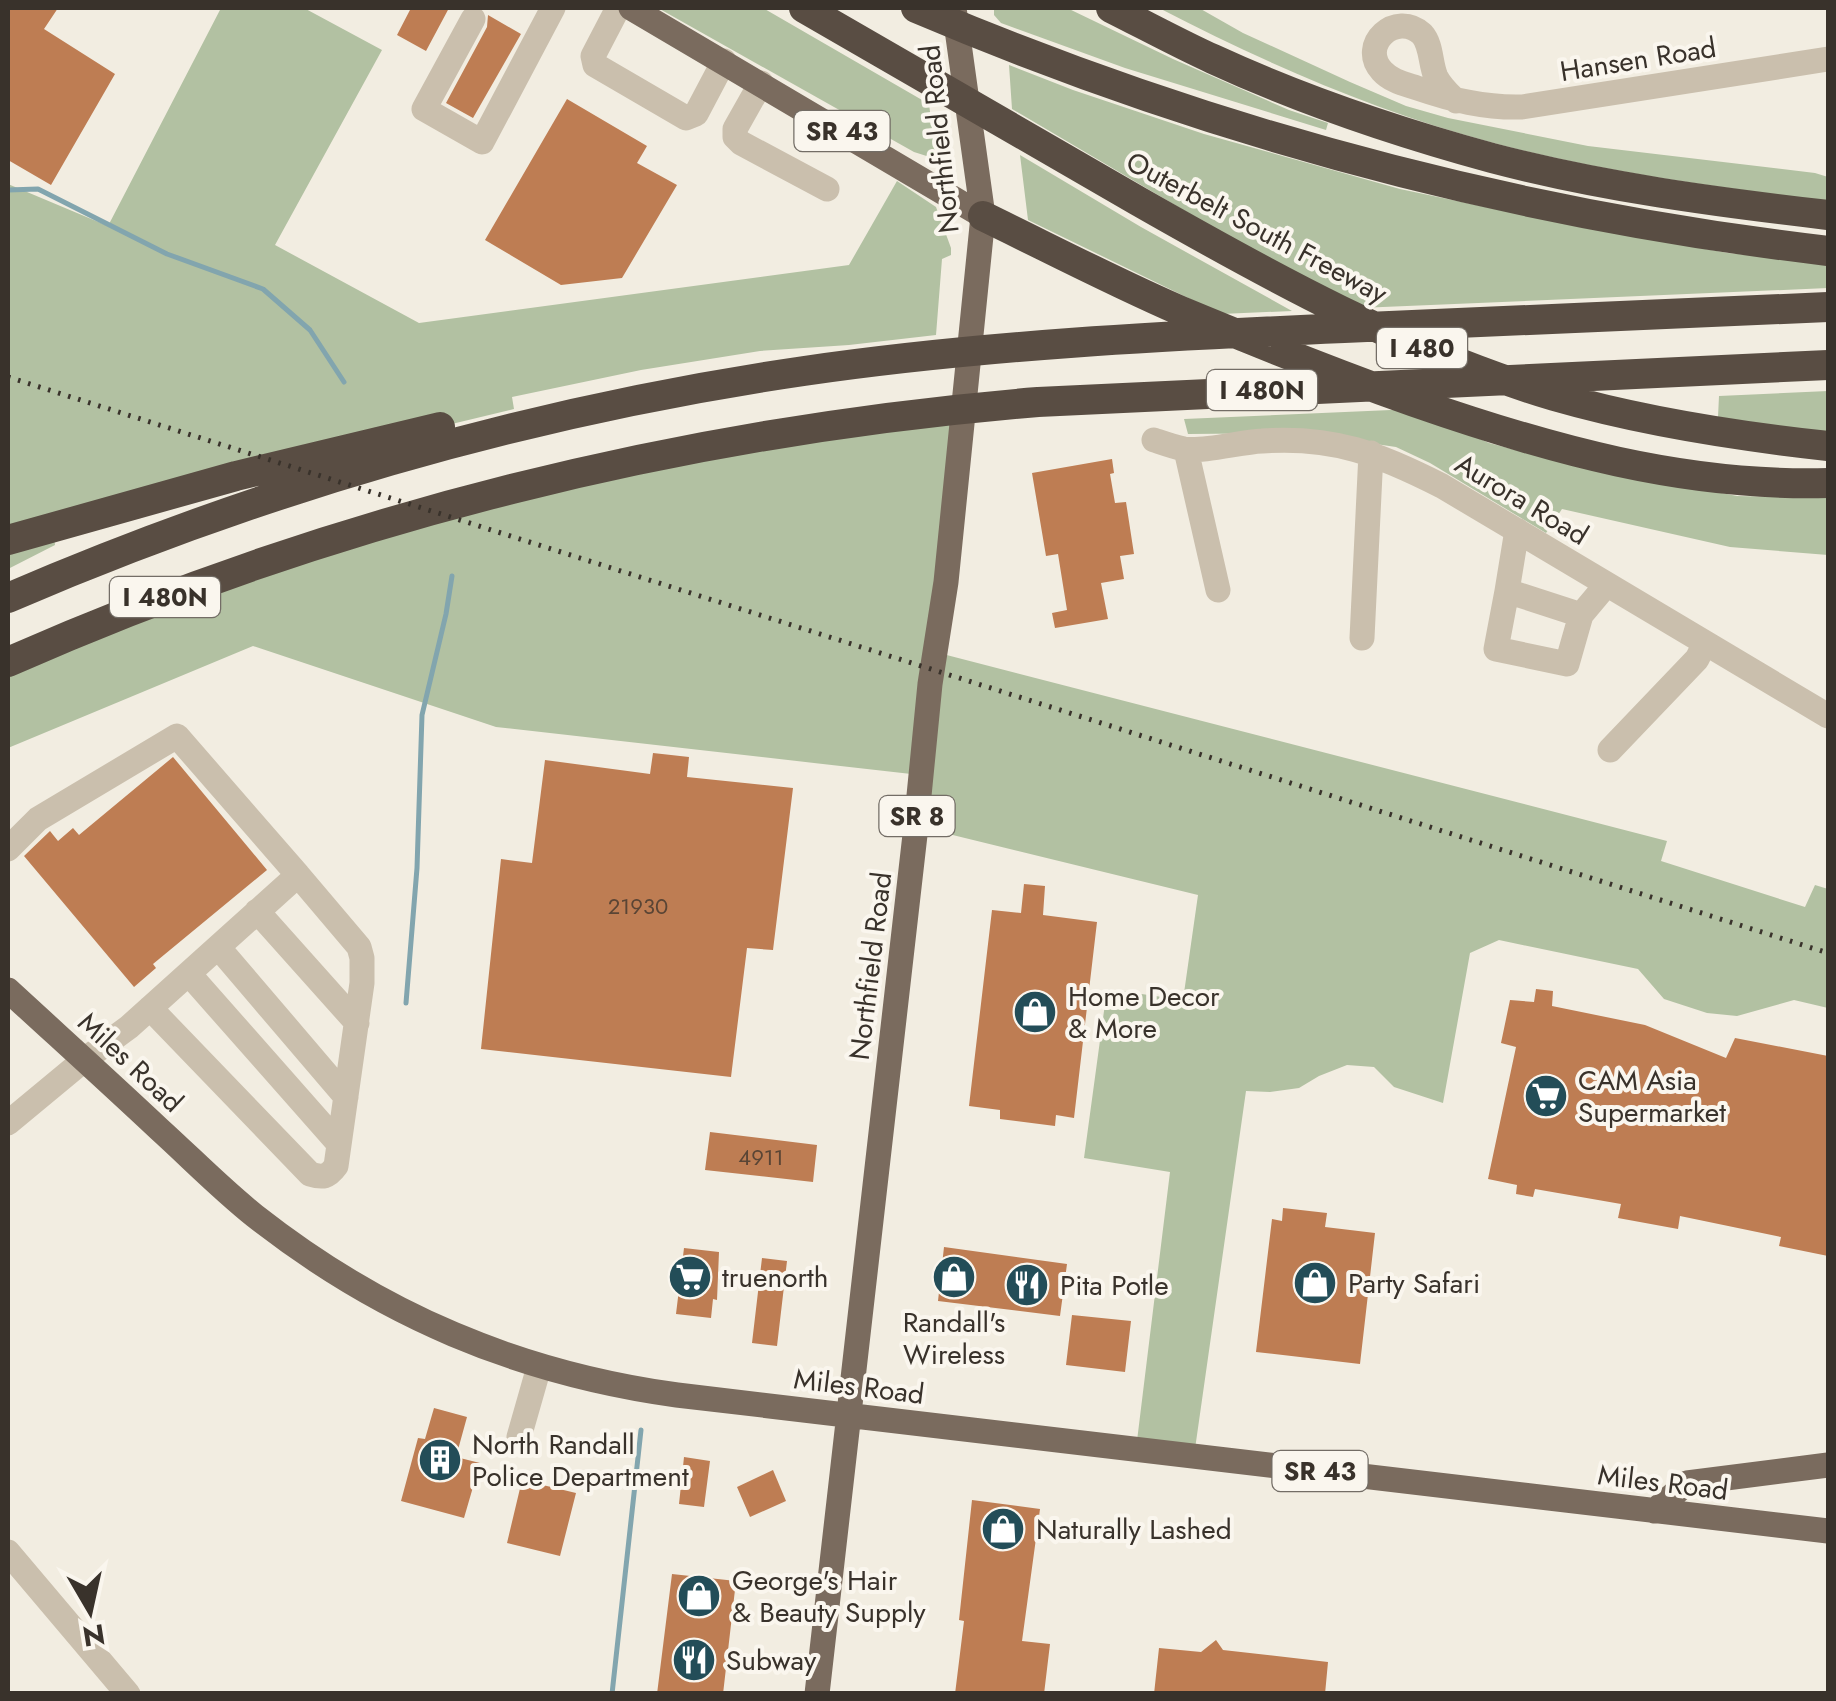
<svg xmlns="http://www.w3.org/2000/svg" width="1836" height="1701" font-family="Jost,sans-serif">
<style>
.green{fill:#b2c1a2}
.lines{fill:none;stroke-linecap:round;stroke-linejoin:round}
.stream{stroke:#82a5ae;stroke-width:5}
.building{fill:#be7d53}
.minor{stroke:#cabfad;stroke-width:25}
.major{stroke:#7a6b5e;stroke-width:25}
.highway{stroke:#594d43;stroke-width:30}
.rail{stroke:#39322b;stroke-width:5;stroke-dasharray:2.5 8;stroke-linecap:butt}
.labels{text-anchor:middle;stroke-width:8;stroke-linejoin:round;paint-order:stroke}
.number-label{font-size:22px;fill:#5a4535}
.shield{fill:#faf6ee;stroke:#736d66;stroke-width:2.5}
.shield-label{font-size:25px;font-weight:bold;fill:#39322b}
.street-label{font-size:28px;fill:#39322b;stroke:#faf6ee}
.poi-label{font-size:28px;fill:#39322b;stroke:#faf6ee;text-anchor:start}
</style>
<rect width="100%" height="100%" fill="#f2ede1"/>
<path class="green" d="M221,8H304L382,50L275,245L419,323L849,265L897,181L936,207L951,248V255L942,259L936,335L849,345L760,351L641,370L512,397L514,409L306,459L8,540V184L108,226Z
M658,8H763L929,104L936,159L914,152Z
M994,8H1067L1173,59L1289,110L1328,123L1326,130L1125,68L1001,23L994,15Z
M1159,8H1199L1243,33L1350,82L1406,106L1448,118L1588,146L1815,173L1828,177V201C1715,187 1601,172 1490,142C1375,111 1265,63 1159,8Z
M1009,65L1073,90L1204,134L1400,189L1580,227L1728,253L1828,263V288L1359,308L1258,254L1012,109Z
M1020,155L1141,227L1292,311L1221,314L1028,220Z
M1828,391V434L1718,417L1719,396Z
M964,402L935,652L1667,841L1661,861L1805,907L1815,885L1828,889V1008L1794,1000L1737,1016L1707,1013L1664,999L1638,969L1499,940L1470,953L1443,1103L1394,1087L1374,1067L1347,1065L1319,1076L1299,1088L1270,1092L1246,1091L1194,1456L1136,1449L1170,1172L1084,1158L1107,989L1183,1000L1198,895L916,826L920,775L496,727L253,646L8,748V662L326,542Z
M1414,409L1489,443L1562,462L1737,496L1828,498V555L1730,547L1562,509L1546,533L1430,463L1396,447L1301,433L1188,434L1184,419Z
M54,536L55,545L8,569V551Z"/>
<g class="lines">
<path class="stream" d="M8,190L38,189L167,254L263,289L310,330L344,382
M406,1003L417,868L422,715L446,614L452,576
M612,1694L641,1430"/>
</g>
<path class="building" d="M8,8H58L44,29L115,74L51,185L8,160Z
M411,8H449L426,51L397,35Z
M488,15L521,34L473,118L446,103L487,27Z
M567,99L647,146L637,163L677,185L622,278L561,285L485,240Z
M1112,459L1114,473L1110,474L1115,503L1126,502L1134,554L1120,556L1124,579L1101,583L1108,619L1055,628L1052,613L1067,610L1058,554L1046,556L1032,473Z
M653,753L689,757L687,777L793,788L773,950L747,948L731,1077L481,1049L501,859L532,863L545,760L650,774Z
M173,757L267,870L153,964L156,968L134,987L24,856L50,831L58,841L73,828L79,835Z
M1024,884L1045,886L1043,915L1097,922L1074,1118L1056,1115L1055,1126L1000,1119V1110L969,1106L992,910L1021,913Z
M1536,989L1553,991L1552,1006L1645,1025L1726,1058L1735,1038L1828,1056V1256L1779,1246L1781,1237L1680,1216L1678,1229L1618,1218L1621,1204L1535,1189L1533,1197L1516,1194L1517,1185L1488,1179L1516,1047L1501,1043L1510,1000L1534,1002Z
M710,1132L817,1145L813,1182L705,1170Z
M1283,1208L1327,1213L1325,1227L1375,1233L1360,1364L1256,1352L1272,1219L1282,1221Z
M944,1247L1067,1264L1060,1316L938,1301Z
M684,1248L719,1252L717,1300L713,1299L711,1318L676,1314Z
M762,1258L787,1261L777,1346L752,1343Z
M1072,1315L1131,1321L1125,1372L1066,1365Z
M434,1408L467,1417L456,1457L480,1463L464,1518L401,1501L418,1438L425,1439Z
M684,1457L710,1461L704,1507L679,1504Z
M773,1470L786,1501L750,1517L737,1487Z
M522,1480L576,1493L560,1556L507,1543Z
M972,1500L1040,1509L1022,1641L1050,1644L1044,1694H955L964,1621L959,1620Z
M672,1574L736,1581L723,1694H657Z
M1216,1640L1223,1650L1328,1662L1325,1694H1154L1159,1648L1201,1652Z"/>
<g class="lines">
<path class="minor" d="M618,8L593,56L595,65L686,118L696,114L724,61
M473,19L424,109L482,142L553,8
M761,83L735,129V137L741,143L827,189
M1456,101C1449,94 1441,87 1436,77C1430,64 1432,45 1422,34C1396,10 1358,45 1382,71C1391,81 1405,84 1417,88C1452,100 1485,108 1522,107L1828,59
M1154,440C1163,443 1174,447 1184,449C1205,452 1240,442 1262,441C1334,436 1379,454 1442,486L1828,716
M1186,450L1218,590
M1517,530L1507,591L1581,615L1607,584
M1507,591L1496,649L1567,664L1581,615
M1362,638L1371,453
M1610,750L1697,659L1705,643
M8,849L38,819L177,736L298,875L129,1027L84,1060L8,1123
M257,911L357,1023
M218,947L346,1097
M189,974L339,1144
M150,1008L310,1174C323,1178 328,1177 336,1166L362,983V958L359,947L298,875
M519,1437L539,1367
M8,1552L128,1694"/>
<path class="major" d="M631,8L983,216
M8,990C58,1036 109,1082 159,1129C191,1158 221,1189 255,1216C381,1315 518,1373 677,1395L1828,1531
M1654,1511L1687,1483L1828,1465
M817,1694L916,826L930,684L946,582L983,216L954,8"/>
<path class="highway" d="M804,8C915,72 1026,137 1138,201C1271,277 1405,351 1554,396C1644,422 1736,436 1828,446
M916,8C1208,132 1513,214 1828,251
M1111,8C1145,25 1178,43 1213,59C1302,100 1397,132 1492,158C1602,187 1716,202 1828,215
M983,216C1049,248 1114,282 1181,311C1258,343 1336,374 1414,402C1549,449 1684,487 1828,483
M8,540L236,476L440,427
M8,598C261,489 530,411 804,371C983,345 1163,336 1344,328C1505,321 1667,314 1828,307
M8,662C333,518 684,431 1038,402L1828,365"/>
<path class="rail" d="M8,377L1828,953"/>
</g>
<defs>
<g id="shop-disc" transform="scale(2.25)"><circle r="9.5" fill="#234d58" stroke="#faf6ee"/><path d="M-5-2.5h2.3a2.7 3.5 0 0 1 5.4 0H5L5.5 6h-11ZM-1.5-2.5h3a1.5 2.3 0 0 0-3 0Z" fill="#fff"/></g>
<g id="supermarket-disc" transform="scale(2.25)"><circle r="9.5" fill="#234d58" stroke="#faf6ee"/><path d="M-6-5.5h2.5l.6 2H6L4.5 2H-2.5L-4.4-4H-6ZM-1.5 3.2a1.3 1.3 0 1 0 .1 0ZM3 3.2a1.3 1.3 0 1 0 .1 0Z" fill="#fff"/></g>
<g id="restaurant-disc" transform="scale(2.25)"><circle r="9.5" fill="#234d58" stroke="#faf6ee"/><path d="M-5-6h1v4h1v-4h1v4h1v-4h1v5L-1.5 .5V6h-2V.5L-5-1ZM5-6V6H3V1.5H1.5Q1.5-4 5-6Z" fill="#fff"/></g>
<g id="building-disc" transform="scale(2.25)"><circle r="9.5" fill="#234d58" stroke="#faf6ee"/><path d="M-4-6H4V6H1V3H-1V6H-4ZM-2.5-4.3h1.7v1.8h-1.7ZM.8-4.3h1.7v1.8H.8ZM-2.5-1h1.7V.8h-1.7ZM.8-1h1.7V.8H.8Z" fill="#fff"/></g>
</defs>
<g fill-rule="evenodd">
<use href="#shop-disc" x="1035" y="1012"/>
<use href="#supermarket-disc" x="1546" y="1096"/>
<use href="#supermarket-disc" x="690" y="1277"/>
<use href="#shop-disc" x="954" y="1277"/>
<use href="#shop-disc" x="1315" y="1283"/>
<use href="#restaurant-disc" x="1027" y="1285"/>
<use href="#building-disc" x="440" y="1460"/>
<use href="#shop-disc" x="1003" y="1529"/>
<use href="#shop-disc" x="699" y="1596"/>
<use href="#restaurant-disc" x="694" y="1660"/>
</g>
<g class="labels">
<g class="number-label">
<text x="638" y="914">21930</text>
<text x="761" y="1165">4911</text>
</g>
<g class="shield">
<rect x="794.5" y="111" width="95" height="40" rx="8"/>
<rect x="1377" y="328" width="90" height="40" rx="8"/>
<rect x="1207" y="370" width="110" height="40" rx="8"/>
<rect x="110" y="577" width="110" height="40" rx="8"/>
<rect x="879.5" y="796" width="75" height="40" rx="8"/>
<rect x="1272.5" y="1451" width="95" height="40" rx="8"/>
</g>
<g class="shield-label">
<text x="842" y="140">SR 43</text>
<text x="1422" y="357">I 480</text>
<text x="1262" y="399">I 480N</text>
<text x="165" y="606">I 480N</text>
<text x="917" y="825">SR 8</text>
<text x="1320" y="1480">SR 43</text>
</g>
<g class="street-label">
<text transform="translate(1638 59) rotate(-9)" y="10">Hansen Road</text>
<text transform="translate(939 139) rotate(-96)" y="10">Northfield Road</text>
<text transform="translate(1257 227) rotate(28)" y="10">Outerbelt South Freeway</text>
<text transform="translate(1522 499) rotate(31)" y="10">Aurora Road</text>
<text transform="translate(870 966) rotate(-83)" y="10">Northfield Road</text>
<text transform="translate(131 1062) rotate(43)" y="10">Miles Road</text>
<text transform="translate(859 1386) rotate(7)" y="10">Miles Road</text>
<text transform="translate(1663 1482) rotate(7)" y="10">Miles Road</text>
</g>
<g class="poi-label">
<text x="1068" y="1006">Home Decor<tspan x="1068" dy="32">&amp; More</tspan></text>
<text x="1578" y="1090">CAM Asia<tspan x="1578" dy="32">Supermarket</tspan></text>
<text x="722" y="1287">truenorth</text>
<text x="1348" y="1293">Party Safari</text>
<text x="1060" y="1295">Pita Potle</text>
<text x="954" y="1332" text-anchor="middle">Randall's<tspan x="954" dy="32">Wireless</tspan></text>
<text x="472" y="1454">North Randall<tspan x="472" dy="32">Police Department</tspan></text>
<text x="1036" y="1539">Naturally Lashed</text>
<text x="732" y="1590">George's Hair<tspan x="732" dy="32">&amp; Beauty Supply</tspan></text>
<text x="726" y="1670">Subway</text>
</g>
</g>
<rect width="1836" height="1701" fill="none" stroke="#39322b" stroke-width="20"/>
<g transform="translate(90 1611) rotate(171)" stroke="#faf6ee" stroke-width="8" paint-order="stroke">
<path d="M0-8L18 38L0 25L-18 38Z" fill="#39322b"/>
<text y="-15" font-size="28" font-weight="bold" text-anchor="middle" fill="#39322b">N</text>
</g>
</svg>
